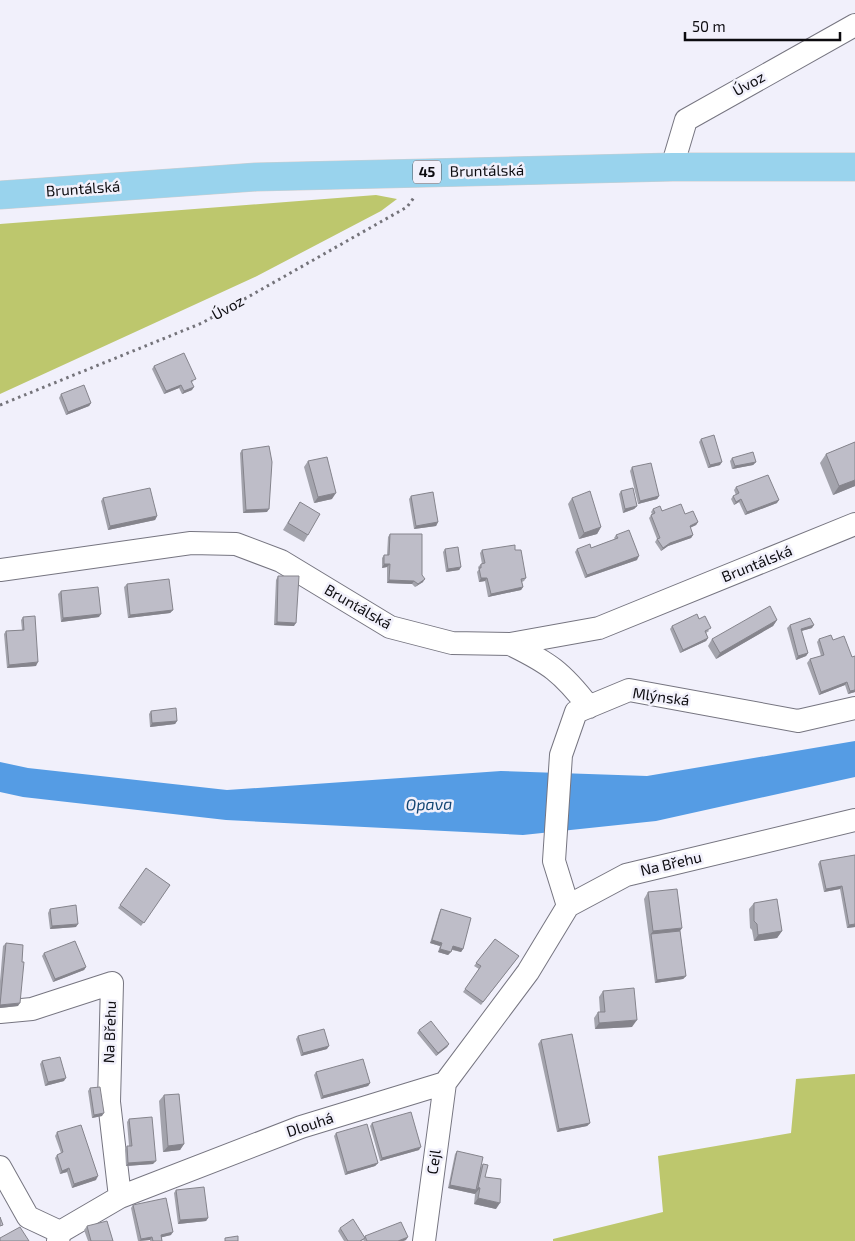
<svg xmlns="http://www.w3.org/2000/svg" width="855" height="1241" font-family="'Exo 2',sans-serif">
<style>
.green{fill:#bdc76d}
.water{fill:#559ce4}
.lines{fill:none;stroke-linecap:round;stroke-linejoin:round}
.minor-casing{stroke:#767580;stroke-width:24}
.major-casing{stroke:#cececf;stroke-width:29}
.path{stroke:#74737a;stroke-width:3;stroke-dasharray:2.5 4;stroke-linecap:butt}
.minor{stroke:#fff;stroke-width:22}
.major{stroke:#99d3ed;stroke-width:28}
.wall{fill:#a3a3ac}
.shaded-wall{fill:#85848c}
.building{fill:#bebdc8;stroke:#85848c}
.labels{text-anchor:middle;stroke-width:5;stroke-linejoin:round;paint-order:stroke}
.shield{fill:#f1f0fb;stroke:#515056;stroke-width:1}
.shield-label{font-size:14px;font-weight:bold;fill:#0c0b0f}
.street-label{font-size:15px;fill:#0c0b0f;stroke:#f1f0fb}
.water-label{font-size:16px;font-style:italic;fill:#124573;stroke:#f1f0fb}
</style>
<rect width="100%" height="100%" fill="#f1f0fb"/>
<path class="green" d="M376,195L397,199L381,211L257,276L0,394V224Z
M855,1074V1241H553V1239L663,1212L658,1156L791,1133L796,1079Z"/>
<path class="water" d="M855,741V777L656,821L523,835L226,820L23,797L0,792V762L28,768L227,790L501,771L647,776Z"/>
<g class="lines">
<g class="minor-casing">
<path id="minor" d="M672,167L686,120L855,25
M0,570L191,543L236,544L281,561L390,627L452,643L510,644L599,628L855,524
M510,644C549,663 562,672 589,707
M568,906L554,861L561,755L576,712L629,690L798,721L855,708
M0,1012L32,1009L112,983L109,1102L120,1197
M0,1167L28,1217L60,1232
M58,1241L60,1232L120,1197L301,1127L445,1083L528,972L568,906L626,875L855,820
M424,1241L445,1083"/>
</g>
<g class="major-casing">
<path id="major" d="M0,195L256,177L672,167H855"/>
</g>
<path class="path" d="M0,405L202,323L407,207L415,196"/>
<use href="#minor" class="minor"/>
<use href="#major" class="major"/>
</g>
<path class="wall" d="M154,366L194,382H192V390L182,394L179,388L164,394L152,369Z
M61,394L91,403L89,406L66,415L59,398Z
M701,439L720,465L708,468L699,442Z
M855,442V486L833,495L820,463L826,454Z
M242,450L267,512L243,513L240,453Z
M732,458L756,462L753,465L732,469L730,461Z
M308,461L332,499L314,503L304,467Z
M632,467L659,496L657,499L638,504L630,471Z
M736,487L777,503L745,515L739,502L734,505L731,499L733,496L736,495L734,490Z
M621,491L637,506L634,509L623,513L619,494Z
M411,496L438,522L436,526L414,529L409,499Z
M103,498L157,516L155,520L108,530L101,501Z
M572,498L601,527L597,534L579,539L568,504Z
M300,502L308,535L304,542L283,530Z
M653,509L685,514L698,522L696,525L690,528L693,535L691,538L668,546L661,551L655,542L657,539L649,518L652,514L651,512Z
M390,534L422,575L423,582L415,587L412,584L387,583V567L382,568V558L384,555H387L388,537Z
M616,535L637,560L585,578L575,552L577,549L591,548L615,539L614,538Z
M445,549L461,567L459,570L446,572L443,552Z
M482,550H515L526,578L524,581L522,582L523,587L521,590L488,597L485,581L479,582L477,572L479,569L478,567L481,564H482L480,553Z
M278,576L294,626L274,625L276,580Z
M127,584L173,610L170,613L128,618L124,587Z
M61,591L99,617L61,622L58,594Z
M23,617L36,666L7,668L4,634L6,631L22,630L21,620Z
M699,619L709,631L706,633L708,638L706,641L680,653L670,629L672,626Z
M777,620L773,626L716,659L708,646L712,639Z
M790,625L812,628L801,631L808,653L806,656L796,660L787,628Z
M819,639L833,640L852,657L855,656V692L848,694L845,685L819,695L807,663L810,659L821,656L817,642Z
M151,711L177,721L175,724L150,727L149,714Z
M855,855V927L847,928L840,889L824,892L818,864L820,861Z
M146,868L170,885L141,926L118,908Z
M648,892L682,928L680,931L686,976L683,979L655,983L644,899Z
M754,903L782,931L777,938L754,941L752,930L750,928L749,909Z
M50,909L76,927L50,929L48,913Z
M441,909L463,949L461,952L452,950L448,955L438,952L440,946L430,943L439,913Z
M495,939L519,956L481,1005L463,992L479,969L474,966Z
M6,943L22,962L18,1006L0,1008V981L3,946Z
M44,953L86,967L84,970L53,982L42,956Z
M603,991L632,1027L595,1029L594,1018L598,1012H600L599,997Z
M419,1030L449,1044L447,1047L436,1056L417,1033Z
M298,1036L327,1049L301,1056L296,1039Z
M541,1040L590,1123L587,1126L557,1132L538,1044Z
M42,1061L64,1081L45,1086L40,1064Z
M316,1072L370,1083L368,1086L321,1099L314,1075Z
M90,1088L102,1116L92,1118L88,1091Z
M164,1095L184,1144L180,1150L163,1152L159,1101Z
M129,1119L153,1164L126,1166L125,1149L127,1146H129L127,1122Z
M372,1123L419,1150L380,1161L370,1126Z
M57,1132L96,1180L72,1188L67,1172L60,1174L55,1158L57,1155L61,1153L55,1136Z
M336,1133L378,1163L375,1166L345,1175L334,1136Z
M457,1151L481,1167L483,1164L485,1177L496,1209L474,1204L475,1194L448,1188L455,1154Z
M176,1190L208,1218L206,1221L178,1224L174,1193Z
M133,1205L171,1235L162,1237V1241H150V1240L138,1241L131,1208Z
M87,1226L113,1241H88L84,1230Z
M340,1228L364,1237L365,1236L406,1240L403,1241H364L363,1240L362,1241H344L338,1231Z"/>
<path class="shaded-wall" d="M181,385L179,388L164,394L166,391Z
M194,387L192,390L182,394L184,391Z
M91,403L89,406L66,415L68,412Z
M722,462L720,465L708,468L710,465Z
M756,462L753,465L732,469L735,466Z
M855,480V486L833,495L839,486Z
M336,493L332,499L314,503L318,497Z
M659,496L657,499L638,504L640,501Z
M741,499L739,502L734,505L736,502Z
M779,500L777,503L745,515L747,512Z
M637,506L634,509L623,513L625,509Z
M269,509L267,512L243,513L246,510Z
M157,516L155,520L108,530L110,526Z
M438,522L436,526L414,529L416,526Z
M698,522L696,525L687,529L690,526Z
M601,527L597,534L579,539L584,533Z
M693,535L691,538L668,546L661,551L663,548L670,543Z
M639,556L637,560L585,578L587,575Z
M384,564H390L387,567L382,568Z
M461,567L459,570L446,572L448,569Z
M481,578H487L485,581L479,582Z
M425,579L423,582L415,587L418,584Z
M389,580L414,581L412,584L387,583Z
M523,587L521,590L488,597L491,594Z
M173,610L170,613L128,618L130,615Z
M101,614L99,617L61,622L63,618Z
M777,620L773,626L716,659L720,653Z
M277,622L296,623L294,626L274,625Z
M814,625L812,628L798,632L801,629Z
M708,638L706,641L680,653L683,650Z
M808,653L806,656L796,660L798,656Z
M38,662L36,666L7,668L9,665Z
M847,682L845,685L819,695L821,692Z
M855,690V692L848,694L850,691Z
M177,721L175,724L150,727L152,723Z
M842,886L840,889L824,892L826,889Z
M78,924L76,927L50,929L52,926Z
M855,924V927L847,928L849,925Z
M682,928L678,934H651L653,931Z
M782,931L777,938L754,941L758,935Z
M432,940L442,943L440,946L430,943Z
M453,946L463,949L461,952L451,949Z
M440,949L451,952L448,955L438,952Z
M86,967L84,970L53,982L55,979Z
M686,976L683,979L655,983L657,980Z
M20,1003L18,1006L0,1008V1005Z
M637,1020L632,1027L595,1029L599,1023Z
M449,1044L447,1047L436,1056L438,1053Z
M329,1046L327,1049L301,1056L303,1053Z
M66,1078L64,1081L45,1086L48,1082Z
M370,1083L368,1086L321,1099L323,1096Z
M104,1113L102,1116L92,1118L94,1115Z
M590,1123L587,1126L557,1132L559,1129Z
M184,1144L180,1150L163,1152L168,1146Z
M421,1147L419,1150L380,1161L382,1158Z
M156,1161L153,1164L126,1166L128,1163Z
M378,1163L375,1166L345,1175L347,1172Z
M69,1168L67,1172L60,1174L62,1171Z
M98,1176L96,1180L72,1188L74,1184Z
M450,1185L476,1190L478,1187L480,1188L475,1194L448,1188Z
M478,1198L500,1203L496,1209L474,1204Z
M208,1218L206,1221L178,1224L180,1220Z
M173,1232L171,1235L159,1238L161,1235Z
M152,1237L150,1240L139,1241L141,1239Z
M408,1237L406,1240L403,1241H398Z"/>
<path class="building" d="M184,353L196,379L191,381L194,387L184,391L181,385L166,391L154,366Z
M84,385L91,403L68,412L61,394Z
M714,435L722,462L710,465L701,439Z
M855,442V480L839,486L826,454Z
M269,446L272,462L269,509L246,510L242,450Z
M753,452L756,462L735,466L732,458Z
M327,457L336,493L318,497L308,461Z
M651,463L659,496L640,501L632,467Z
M768,475L779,500L747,512L741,499L736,502L733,496L739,493L736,487Z
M150,488L157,516L110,526L103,498Z
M633,488L637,506L625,509L621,491Z
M590,491L601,527L584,533L572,498Z
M433,492L438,522L416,526L411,496Z
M300,502L320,514L308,535L288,523Z
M681,504L685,514L693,511L698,522L690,526L693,535L670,543L663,548L657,539L660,538L651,515L655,513L653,509L660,506L662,511Z
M629,530L639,556L587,575L577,549L590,544L591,548L618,538L616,535Z
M390,534H422V575L425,579L418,584L414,581L389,580L390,564H384V555H389Z
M515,545V550H521L526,578L521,579L523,587L491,594L487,578H481L479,568H481V564L485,563L482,550Z
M458,547L461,567L448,569L445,549Z
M278,576H299L296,623L277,622Z
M169,579L173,610L130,615L127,584Z
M98,587L101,614L63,618L61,591Z
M770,606L777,620L720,653L712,639Z
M697,614L699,619L705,616L711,628L705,631L708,638L683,650L672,626Z
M35,616L38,662L9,665L6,631L24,630L23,617Z
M810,618L814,625L801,629L808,653L798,656L790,625Z
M831,635L833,640L844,636L852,657L855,656V690L850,691L847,682L821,692L810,659L824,655L819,639Z
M176,708L177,721L152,723L151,711Z
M855,855V924L849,925L842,886L826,889L820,861Z
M146,868L170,885L144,923L120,905Z
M677,889L682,928L653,931L648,892Z
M777,899L782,931L758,935L757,924L754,921V903Z
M76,905L78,924L52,926L50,909Z
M441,909L471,918L463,949L453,946L451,952L440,949L442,943L432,940Z
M680,931L686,976L657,980L651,934Z
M495,939L519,956L483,1002L465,989L481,966L476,963Z
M75,941L86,967L55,979L44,953Z
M6,943L23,945L22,962H24L20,1003L0,1005Z
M634,988L637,1020L599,1023L598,1012H605L603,991Z
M431,1021L449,1044L438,1053L419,1030Z
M324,1029L329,1046L303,1053L298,1036Z
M572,1034L590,1123L559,1129L541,1040Z
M60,1057L66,1078L48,1082L42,1061Z
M363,1059L370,1083L323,1096L316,1072Z
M100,1087L104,1113L94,1115L90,1088Z
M179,1094L184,1144L168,1146L164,1095Z
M411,1112L421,1147L382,1158L372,1123Z
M152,1117L156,1161L128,1163L127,1146H132L129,1119Z
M367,1124L378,1163L347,1172L336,1133Z
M81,1125L98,1176L74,1184L69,1168L62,1171L57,1155L63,1152L57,1132Z
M457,1151L483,1157L476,1190L450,1185Z
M483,1164L488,1165L485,1177L501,1179L500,1203L478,1198L480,1188L478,1187Z
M204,1187L208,1218L180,1220L176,1190Z
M166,1198L173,1232L161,1235L162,1241H153L152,1237L141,1239L133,1205Z
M0,1217L3,1225L0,1226Z
M353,1219L365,1238L360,1241H348L340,1228Z
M107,1221L113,1241H91L87,1226Z
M401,1222L408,1237L398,1241H367L365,1236Z
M20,1227L29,1241H0V1238Z
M238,1236V1241H225V1238Z"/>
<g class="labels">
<rect class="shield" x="413" y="160.5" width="28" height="23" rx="4"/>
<g class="shield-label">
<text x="427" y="177">45</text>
</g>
<g class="street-label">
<text transform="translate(749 84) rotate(-29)" y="5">Úvoz</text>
<text transform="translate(487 171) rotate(-1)" y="5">Bruntálská</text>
<text transform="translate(83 189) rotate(-4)" y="5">Bruntálská</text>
<text transform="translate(228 308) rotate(-29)" y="5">Úvoz</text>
<text transform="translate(757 564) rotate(-22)" y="5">Bruntálská</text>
<text transform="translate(358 607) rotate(30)" y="5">Bruntálská</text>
<text transform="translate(661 697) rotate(8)" y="5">Mlýnská</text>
<text transform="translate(671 864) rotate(-13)" y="5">Na Břehu</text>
<text transform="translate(110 1032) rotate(-88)" y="5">Na Břehu</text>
<text transform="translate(310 1125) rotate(-18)" y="5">Dlouhá</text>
<text transform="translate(434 1162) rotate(-82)" y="5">Cejl</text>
</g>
<g class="water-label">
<text transform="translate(429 804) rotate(-1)" y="6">Opava</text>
</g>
</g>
<path d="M685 32v8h155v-8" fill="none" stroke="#0c0b0f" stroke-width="2.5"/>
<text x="692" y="32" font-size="15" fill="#0c0b0f" stroke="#f1f0fb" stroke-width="4" paint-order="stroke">50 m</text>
</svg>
